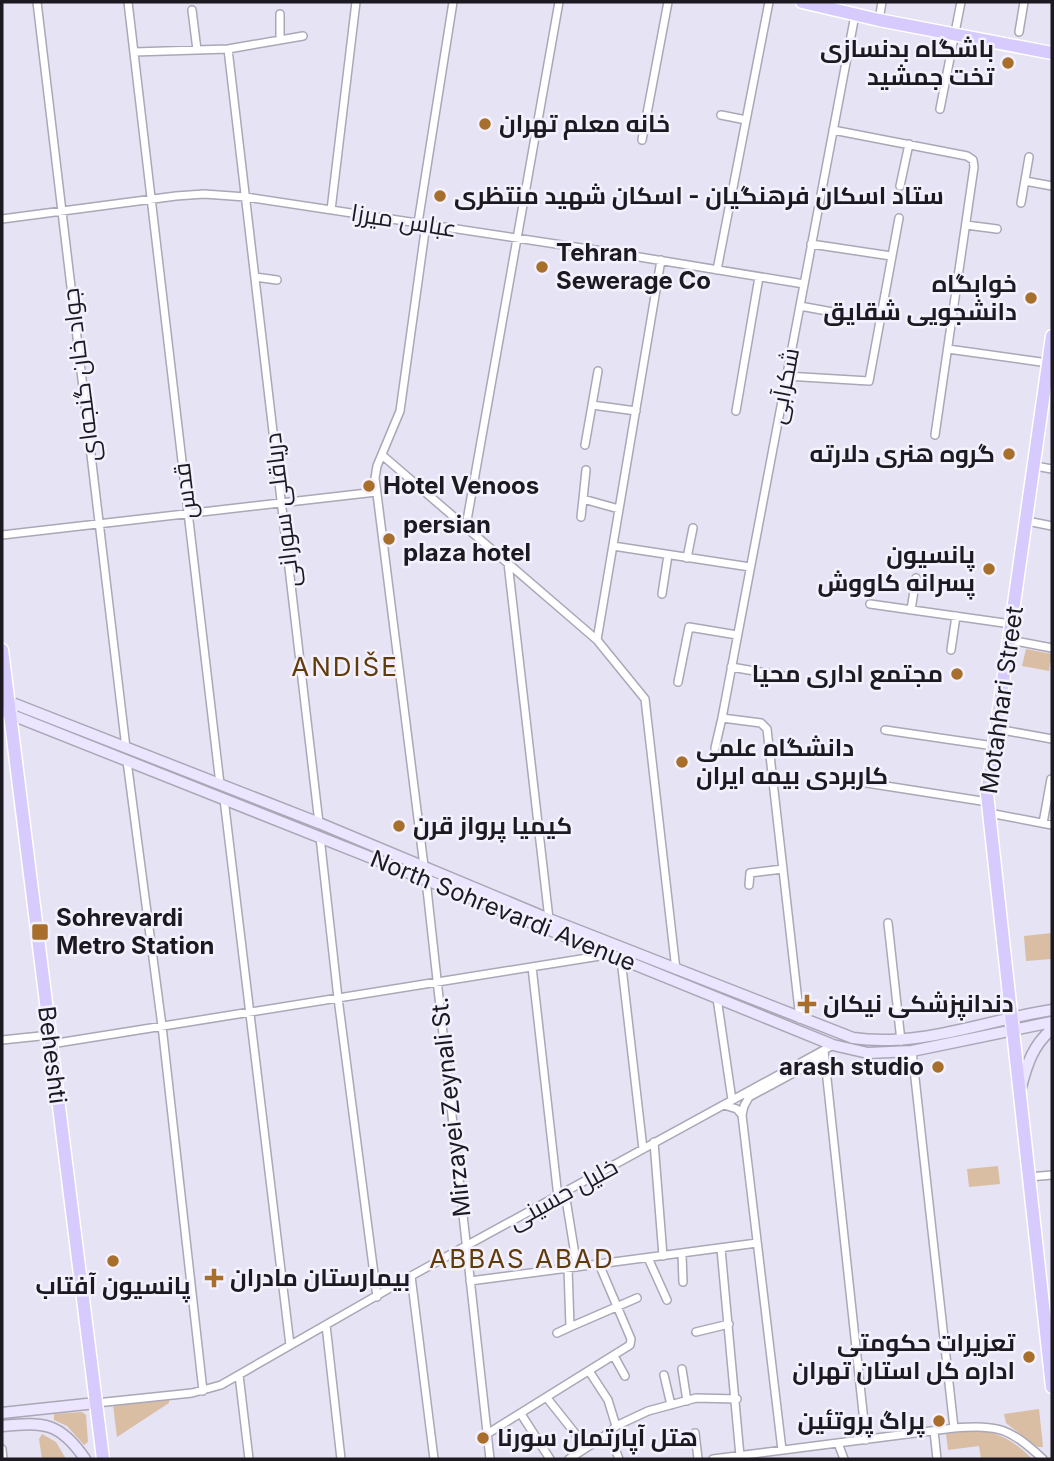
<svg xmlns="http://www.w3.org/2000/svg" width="1054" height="1461" font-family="Inter,Cairo,sans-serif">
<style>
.green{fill:#dabea3}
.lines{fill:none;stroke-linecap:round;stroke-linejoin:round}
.minor-casing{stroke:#aaa7b6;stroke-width:10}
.secondary-casing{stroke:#aaa7b6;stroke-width:13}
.primary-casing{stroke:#fff;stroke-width:15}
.minor{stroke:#fff;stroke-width:7}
.secondary{stroke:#ebe5ff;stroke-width:10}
.primary{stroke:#d7cbfe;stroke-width:12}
.poi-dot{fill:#a76e2c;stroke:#f4f1fe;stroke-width:2.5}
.labels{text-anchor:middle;stroke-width:5;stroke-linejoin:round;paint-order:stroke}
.poi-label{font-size:24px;font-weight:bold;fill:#1c1a20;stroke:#f4f1fe;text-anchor:start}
.street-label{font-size:24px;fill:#1c1a20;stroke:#f4f1fe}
.neighbourhood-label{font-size:26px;letter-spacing:2px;fill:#623b0b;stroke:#f4f1fe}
</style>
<rect width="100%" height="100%" fill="#e6e3f4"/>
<path class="green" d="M1026,649L1052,654V663H1050L1049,671L1022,666Z
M1052,933V959L1026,961L1024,936Z
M998,1166L1000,1184L969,1187L967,1169Z
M169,1400V1403L117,1437L113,1405Z
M1039,1409L1043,1447H1037L1006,1423L1004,1414Z
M82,1412L86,1415L88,1442L84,1445L67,1426L54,1420V1414Z
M976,1430C999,1432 1016,1442 1032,1459H981L979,1446L948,1450L946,1434Z
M42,1434L56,1442L66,1459H42L39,1439Z"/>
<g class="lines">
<g class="minor-casing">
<path id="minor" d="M37,2L126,748
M128,2L220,784
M192,10L197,50
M280,14V39
M879,20L882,2
M1019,32L1024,2
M228,49L319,823
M134,52L228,49L303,36
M940,109L961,2
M721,115L746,120
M833,130L967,156L973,160L974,167L935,435
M642,140L668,2
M1025,181L1052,186
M900,186L909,144
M1021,203L1029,157
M331,210L356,2
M2,219L176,196L204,194L246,197L615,253L804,284
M418,223L453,2
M966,225L997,229
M811,244L891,256
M717,270L769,2
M255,277L277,280
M800,306L838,313
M948,349L1048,363
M786,376L869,381L899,218
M592,405L636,411
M736,411L759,277
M585,445L598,371
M382,455L597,640L645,699L676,970
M1035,466L1052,469
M586,470L583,499L619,509
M581,517L583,499
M1027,521L1052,526
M466,526L559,2
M2,535L376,492
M613,546L750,567
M687,558L693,528
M508,563L549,919
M662,594L668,555
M870,604L1011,624
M911,610L916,578
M597,640L661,260
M1010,640L1052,648
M951,650L956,616
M731,667L795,678
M678,682L689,627L737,635
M997,729L1052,739
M885,730L994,746
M715,748L722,718
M127,761L162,1026L203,1391
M854,781L988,802
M224,799L290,1345
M989,813L1052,825
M1043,823L1051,779
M320,837L338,998L377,1297
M424,866L375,478L377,466L400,411L426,224
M426,880L490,1459
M749,885L750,873L783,869
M888,923L901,1041
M621,959L643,1149
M532,967L558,1197
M717,998L732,1100
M800,1019L767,729L761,723L722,718L855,15
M2,1040L50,1035
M51,1044L606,955
M824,1051L866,1440
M912,1051L954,1428
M724,1105L737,1109L742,1115L782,1450
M742,1115L744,1106L749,1097L823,1057
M654,1142L663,1256
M1029,1177L1052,1175
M565,1193L577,1267
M721,1249L740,1456
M682,1254L683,1282
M648,1258L667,1300
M568,1268L570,1327L637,1298
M411,1276L434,1459
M470,1281L757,1243
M326,1325L341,1459
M696,1332L729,1324
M557,1333L570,1327
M614,1356L625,1376
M682,1369L687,1401
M589,1371L608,1400L616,1426
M239,1375L249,1459
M664,1375L671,1405
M547,1398L586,1447
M96,1403L192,1393L221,1385L411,1276L833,1045
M521,1414L550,1459
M934,1431L937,1459
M609,1433L619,1459
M695,1433L698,1459
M487,1434L630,1345L631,1339L599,1264
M838,1443L844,1459
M2,1449L3,1459
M569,1459L609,1433L616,1426L648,1411L696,1398L737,1399
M713,1459L954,1428C1000,1425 1009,1428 1043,1459"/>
</g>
<g class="secondary-casing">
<path id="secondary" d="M2,699L319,823L549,919L853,1038C920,1048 986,1020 1052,1010
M2,711L392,866L833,1045L868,1053L912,1051L1052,1022
M1021,1087C1027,1064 1033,1045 1052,1029
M2,1413L96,1403
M2,1426C44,1422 60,1422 85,1459"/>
</g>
<g class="primary-casing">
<path id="primary" d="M802,2L879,20L1052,53
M1052,336L987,794L1052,1387
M2,650L103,1459"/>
</g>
<use href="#minor" class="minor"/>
<use href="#secondary" class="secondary"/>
<use href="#primary" class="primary"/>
</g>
<g class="poi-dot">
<circle cx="1008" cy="63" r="7"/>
<circle cx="485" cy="124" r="7"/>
<circle cx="440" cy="196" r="7"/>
<circle cx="542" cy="267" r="7"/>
<circle cx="1031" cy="298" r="7"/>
<circle cx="1009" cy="454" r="7"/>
<circle cx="369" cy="486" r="7"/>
<circle cx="389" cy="539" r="7"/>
<circle cx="989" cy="569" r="7"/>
<circle cx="957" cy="674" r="7"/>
<circle cx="682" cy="762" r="7"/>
<circle cx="399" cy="826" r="7"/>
<rect x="31" y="923" width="18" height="18" rx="3.5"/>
<path d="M803.5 993.5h7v7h7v7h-7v7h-7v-7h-7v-7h7z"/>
<circle cx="938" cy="1067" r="7"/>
<circle cx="113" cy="1261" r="7"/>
<path d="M210.5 1267.5h7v7h7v7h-7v7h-7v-7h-7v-7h7z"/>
<circle cx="1029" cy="1357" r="7"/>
<circle cx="939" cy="1421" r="7"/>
<circle cx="483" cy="1438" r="7"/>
</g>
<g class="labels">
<g class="poi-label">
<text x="994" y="57" text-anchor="end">باشگاه بدنسازى<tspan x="994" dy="28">تخت جمشيد</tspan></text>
<text x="499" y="132">خانه معلم تهران</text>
<text x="454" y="204">ستاد اسکان فرهنگیان - اسکان شهید منتظری</text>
<text x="556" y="261">Tehran<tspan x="556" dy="28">Sewerage Co</tspan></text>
<text x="1017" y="292" text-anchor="end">خوابگاه<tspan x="1017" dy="28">دانشجویی شقایق</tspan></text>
<text x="995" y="462" text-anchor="end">گروه هنری دلارته</text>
<text x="383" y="494">Hotel Venoos</text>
<text x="403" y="533">persian<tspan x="403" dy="28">plaza hotel</tspan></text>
<text x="975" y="563" text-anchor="end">پانسیون<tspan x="975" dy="28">پسرانه کاووش</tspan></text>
<text x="943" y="682" text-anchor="end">مجتمع اداری محیا</text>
<text x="696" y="756">دانشگاه علمی<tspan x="696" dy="28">کاربردی بیمه ایران</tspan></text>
<text x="413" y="834">کیمیا پرواز قرن</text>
<text x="56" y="926">Sohrevardi<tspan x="56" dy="28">Metro Station</tspan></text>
<text x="823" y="1012">دندانپزشکی نیکان</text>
<text x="924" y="1075" text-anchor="end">arash studio</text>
<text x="230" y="1286">بیمارستان مادران</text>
<text x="113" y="1294" text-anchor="middle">پانسیون آفتاب</text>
<text x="1015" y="1351" text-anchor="end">تعزیرات حکومتی<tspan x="1015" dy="28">اداره کل استان تهران</tspan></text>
<text x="925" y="1429" text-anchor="end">پراگ پروتئین</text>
<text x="497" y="1446">هتل آپارتمان سورنا</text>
</g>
<g class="street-label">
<text transform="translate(404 221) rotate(9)" y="8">عباس میرزا</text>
<text transform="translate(81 375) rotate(-97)" y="8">جواد خان گنجه‌ای</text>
<text transform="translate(784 386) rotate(-79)" y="8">شکرآبی</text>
<text transform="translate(185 491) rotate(-97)" y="8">قدس</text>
<text transform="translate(282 510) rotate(-97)" y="8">دریاقلی سورانی</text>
<text transform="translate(1002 700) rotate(-82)" y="8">Motahhari Street</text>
<text transform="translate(503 911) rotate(22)" y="8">North Sohrevardi Avenue</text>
<text transform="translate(52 1055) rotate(83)" y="8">Beheshti</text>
<text transform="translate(451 1107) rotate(-96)" y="8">Mirzayei Zeynali St.</text>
<text transform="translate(563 1194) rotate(-29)" y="8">خلیل حسینی</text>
</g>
<g class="neighbourhood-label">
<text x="345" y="676">ANDIŠE</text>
<text x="522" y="1268">ABBAS ABAD</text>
</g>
</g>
<rect width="1054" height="1461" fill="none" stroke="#1c1a20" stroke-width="7"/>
</svg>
